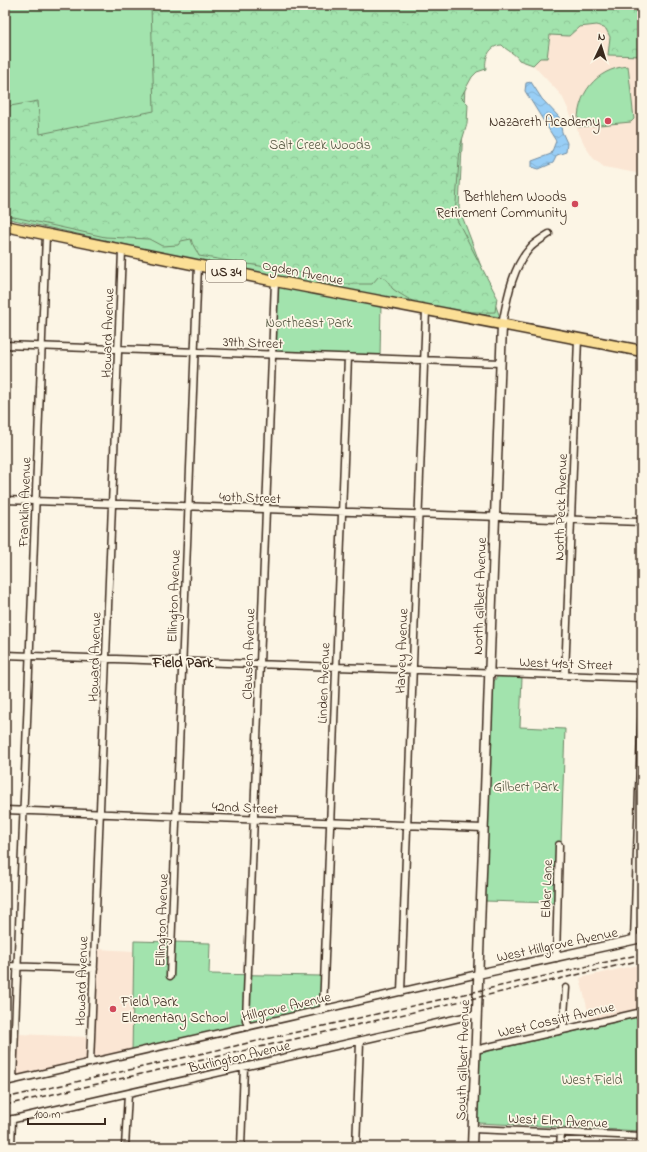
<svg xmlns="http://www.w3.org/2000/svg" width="647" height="1152" font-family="'Indie Flower',sans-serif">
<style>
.built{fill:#fbe6d4}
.green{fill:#a2e3ad;stroke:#6e8666}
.forest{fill:url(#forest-crowns);stroke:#6e8666}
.water{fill:url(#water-waves);stroke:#738ca0}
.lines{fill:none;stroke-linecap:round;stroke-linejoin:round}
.minor-casing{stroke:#3b2a1e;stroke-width:9}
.tertiary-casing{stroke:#3b2a1e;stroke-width:11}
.primary-casing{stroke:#3b2a1e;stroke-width:13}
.minor{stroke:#fcf5e5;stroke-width:6}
.tertiary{stroke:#fcf5e5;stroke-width:8}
.primary{stroke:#fbdf96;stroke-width:10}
.rail{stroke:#3b2a1e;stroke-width:1.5;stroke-dasharray:6 3;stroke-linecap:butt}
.poi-dot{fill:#d1495b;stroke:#fcf5e5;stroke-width:1.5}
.labels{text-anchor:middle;stroke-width:3.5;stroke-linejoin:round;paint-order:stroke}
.shield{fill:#fcf5e5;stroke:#75675a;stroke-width:1}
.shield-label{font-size:13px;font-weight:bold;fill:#3b2a1e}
.poi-label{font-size:14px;fill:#3b2a1e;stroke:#fcf5e5;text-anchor:end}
.park-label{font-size:14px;fill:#555842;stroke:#fcf5e5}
.street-label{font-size:14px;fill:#3b2a1e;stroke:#fcf5e5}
.neighbourhood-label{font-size:15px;font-weight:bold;fill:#3b2a1e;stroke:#fcf5e5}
</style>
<defs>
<pattern id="forest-crowns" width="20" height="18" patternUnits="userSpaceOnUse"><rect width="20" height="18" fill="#a2e3ad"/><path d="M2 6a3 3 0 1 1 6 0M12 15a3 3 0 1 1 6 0" fill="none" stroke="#8cc394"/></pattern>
<pattern id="water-waves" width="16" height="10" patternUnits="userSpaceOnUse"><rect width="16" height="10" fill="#98cef6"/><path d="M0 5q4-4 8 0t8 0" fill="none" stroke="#84b1d2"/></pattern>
</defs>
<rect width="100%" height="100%" fill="#fcf5e5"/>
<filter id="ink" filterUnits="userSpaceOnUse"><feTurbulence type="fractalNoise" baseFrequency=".025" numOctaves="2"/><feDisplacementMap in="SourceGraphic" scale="8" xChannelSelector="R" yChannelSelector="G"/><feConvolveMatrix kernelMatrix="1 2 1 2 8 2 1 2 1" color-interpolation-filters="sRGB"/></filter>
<g filter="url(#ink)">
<path class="built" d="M597,25L606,29L610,37L608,55L642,56V174L604,167L593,158L585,146L562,96L533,65L549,50L550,35L569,36L579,27Z
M96,949L134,951L132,1053L92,1061Z
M642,964V1008L590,1020L580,978Z
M18,1034L89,1037L88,1061L5,1079V1040H18Z"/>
<path class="green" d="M5,5H469L459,208L500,317C333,293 169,254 5,218Z
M628,66L634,119L631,122L578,127C576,95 595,69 628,66Z
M277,284L381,303L380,357L274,353Z
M498,676L522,677L520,727L565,729L561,844H556L554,903L485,901L493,682Z
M134,941L210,943L209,974L321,976L320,1007L132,1053Z
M642,1016V1131L478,1123L476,1120L478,1057L480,1053Z"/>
<path class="forest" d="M151,5H642V56L608,55L610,37L606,29L597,25L579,27L569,36L550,35L547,58H540L533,65L519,60C515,53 507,51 502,45C490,45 484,58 486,69L477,72L472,77L461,97L468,104L467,124L460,147L455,216L497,297L495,312C475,313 430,310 412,301C409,299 393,290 392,288C388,281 387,279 379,276L372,284H329L303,273L281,272L260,266L199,256C196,249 192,245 191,239L181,241L178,245L162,246L149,239L105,237L5,215V107L38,101L40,134L154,111Z"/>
<path class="water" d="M531,82L542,99L559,117L562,132L567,143L566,152L557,155L553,163L539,169L532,167V161L551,154L556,141L525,91L526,83Z"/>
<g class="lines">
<g class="minor-casing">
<path id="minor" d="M502,325C507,299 512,267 531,247C536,242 543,238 549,234
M5,345L501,363
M5,500L642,522
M5,655L642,678
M565,675L578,339
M5,810L483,828
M634,940L642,702
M556,958L559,845
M5,966L94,969
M170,976L198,265
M401,992L426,310
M323,1010L348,357
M248,1027L246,1020L275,281
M563,1029L566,988
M475,1050L642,1012
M90,1063L122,251
M13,1080L46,235
M5,1082L478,974
M5,1121L477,1014
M473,1129L642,1136
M11,1147L12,1119
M125,1147L128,1094
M241,1147L244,1067
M356,1147L360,1042
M560,1147L561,1132"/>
</g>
<g class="tertiary-casing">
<path id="tertiary" d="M478,974L642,938
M472,1147L502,325"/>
</g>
<g class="primary-casing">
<path id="primary" d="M5,226L275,281L642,351"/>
</g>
<use href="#minor" class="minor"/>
<use href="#tertiary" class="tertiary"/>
<use href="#primary" class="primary"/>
<path class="rail" d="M5,1098L642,954
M5,1105L642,960"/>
</g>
</g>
<g class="poi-dot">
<circle cx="608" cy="121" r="4"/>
<circle cx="575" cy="204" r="4"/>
<circle cx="113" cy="1009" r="4"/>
</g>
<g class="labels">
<rect class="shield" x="206" y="260" width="40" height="22" rx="3"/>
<g class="shield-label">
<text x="226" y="276">US 34</text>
</g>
<g class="poi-label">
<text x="600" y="126">Nazareth Academy</text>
<text x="567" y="201">Bethlehem Woods<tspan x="567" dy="16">Retirement Community</tspan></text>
<text x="121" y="1006" text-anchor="start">Field Park<tspan x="121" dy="16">Elementary School</tspan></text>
</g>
<g class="park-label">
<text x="320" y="149">Salt Creek Woods</text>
<text x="309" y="327">Northeast Park</text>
<text x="526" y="791">Gilbert Park</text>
<text x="592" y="1084">West Field</text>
</g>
<g class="street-label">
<text transform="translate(303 272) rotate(11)" y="5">Ogden Avenue</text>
<text transform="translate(107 333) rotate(-88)" y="5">Howard Avenue</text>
<text transform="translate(253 342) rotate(2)" y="5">39th Street</text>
<text transform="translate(250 497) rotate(2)" y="5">40th Street</text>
<text transform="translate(24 502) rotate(-88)" y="5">Franklin Avenue</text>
<text transform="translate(560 507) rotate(-88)" y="5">North Peck Avenue</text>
<text transform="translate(173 596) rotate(-88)" y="5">Ellington Avenue</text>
<text transform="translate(479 596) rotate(-88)" y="5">North Gilbert Avenue</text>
<text transform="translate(401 651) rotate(-88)" y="5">Harvey Avenue</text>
<text transform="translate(248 654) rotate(-88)" y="5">Clausen Avenue</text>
<text transform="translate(94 657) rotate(-88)" y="5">Howard Avenue</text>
<text transform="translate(566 663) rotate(2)" y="5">West 41st Street</text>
<text transform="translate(323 683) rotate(-88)" y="5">Linden Avenue</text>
<text transform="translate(245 807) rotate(2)" y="5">42nd Street</text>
<text transform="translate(546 889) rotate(-88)" y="5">Elder Lane</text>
<text transform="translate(161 920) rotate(-88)" y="5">Ellington Avenue</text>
<text transform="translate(557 944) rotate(-12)" y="5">West Hillgrove Avenue</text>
<text transform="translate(81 981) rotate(-88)" y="5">Howard Avenue</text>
<text transform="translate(286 1006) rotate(-13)" y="5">Hillgrove Avenue</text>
<text transform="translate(556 1019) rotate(-13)" y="5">West Cossitt Avenue</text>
<text transform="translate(239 1056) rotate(-13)" y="5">Burlington Avenue</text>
<text transform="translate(462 1060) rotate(-88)" y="5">South Gilbert Avenue</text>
<text transform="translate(558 1120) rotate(3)" y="5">West Elm Avenue</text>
</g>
<g class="neighbourhood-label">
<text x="183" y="667">Field Park</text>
</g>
</g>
<rect width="647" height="1152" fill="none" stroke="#fcf5e5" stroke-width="20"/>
<rect x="10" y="10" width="627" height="1132" fill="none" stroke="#3b2a1e" stroke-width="1.5" filter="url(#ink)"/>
<g transform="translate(601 46) rotate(4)" stroke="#fcf5e5" stroke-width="3" paint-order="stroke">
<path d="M0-3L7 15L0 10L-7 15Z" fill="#3b2a1e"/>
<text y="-6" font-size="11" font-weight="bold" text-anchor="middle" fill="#3b2a1e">N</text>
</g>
<path d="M28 1118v6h77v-6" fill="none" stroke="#3b2a1e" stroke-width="2"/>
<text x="34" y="1118" font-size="12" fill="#3b2a1e" stroke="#fcf5e5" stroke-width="3" paint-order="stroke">100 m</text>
</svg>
